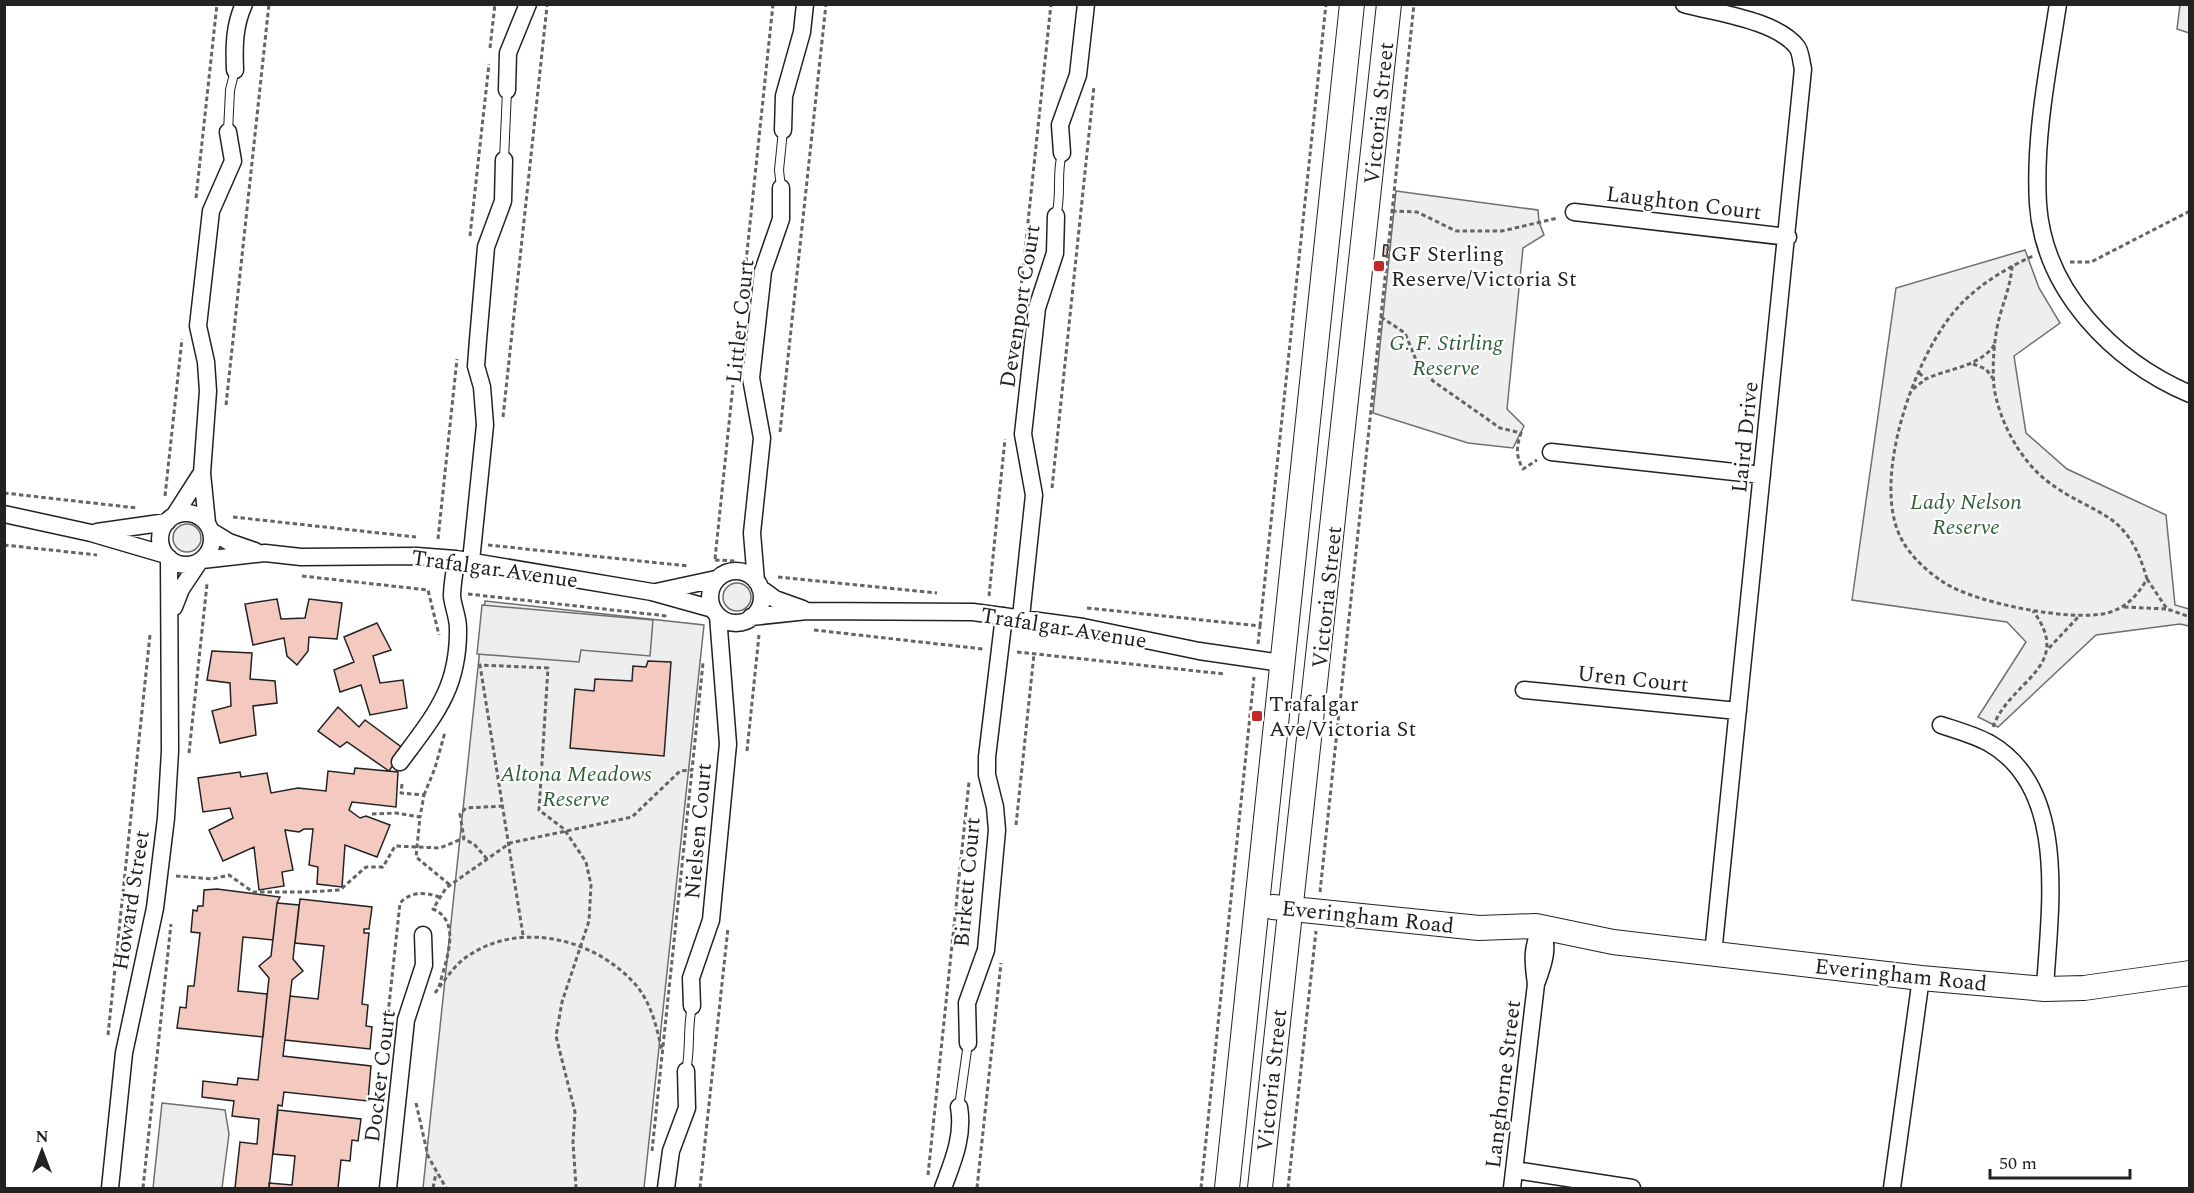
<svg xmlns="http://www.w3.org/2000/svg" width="2194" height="1193" font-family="Spectral,serif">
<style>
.green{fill:#eee;stroke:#6f6f6f;stroke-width:1.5}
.parking{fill:#ededed;stroke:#6f6f6f;stroke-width:1.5}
.building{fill:#f3c9c0;stroke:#222;stroke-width:1.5}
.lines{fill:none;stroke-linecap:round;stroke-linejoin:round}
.lane-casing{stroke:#222;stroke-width:10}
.street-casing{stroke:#222;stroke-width:19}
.secondary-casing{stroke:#222;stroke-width:26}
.path{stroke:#646464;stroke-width:3;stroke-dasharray:4.5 3;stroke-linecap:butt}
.lane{stroke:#fff;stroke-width:8}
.street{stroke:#fff;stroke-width:16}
.secondary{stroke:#fff;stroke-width:24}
.poi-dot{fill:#c62828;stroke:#fff;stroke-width:2}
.labels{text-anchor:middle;stroke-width:4.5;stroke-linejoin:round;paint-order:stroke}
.street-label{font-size:22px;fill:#222;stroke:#fff}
.poi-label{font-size:22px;fill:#222;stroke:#fff;text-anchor:start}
.park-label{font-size:22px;font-style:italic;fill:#2f5e38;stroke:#fff}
</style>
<rect width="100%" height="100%" fill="#fff"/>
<path class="green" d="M2180,5H2189V33L2177,29Z
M1396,191L1538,210L1539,222L1544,235L1523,248L1507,409L1524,426L1513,448L1468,443L1373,413Z
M2025,250L2039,288L2060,323L2014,356L2026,433L2067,469L2166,515L2175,605L2189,609V626L2180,624L2096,635L1998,727L1978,717L2026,642L2007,622L1852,600L1896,288Z
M173 538a14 14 0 1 1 28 0a14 14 0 1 1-28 0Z
M723 597a14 14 0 1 1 28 0a14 14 0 1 1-28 0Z
M485,601L704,625L644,1188H423Z"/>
<path class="parking" d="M482,605L653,620L650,656L581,650L579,662L477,654Z
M162,1103L225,1110L229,1134L222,1188H153Z"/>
<path class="building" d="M1384,245H1388L1387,256H1383Z
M277,599L281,619L305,618L309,599L342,603L337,639L309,637L308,651L297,665L287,656L284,638L253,645L245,604Z
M377,623L391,650L373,656L380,683L403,680L407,708L370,715L361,685L340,692L334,670L354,662L344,637Z
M212,651L252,653L250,679L275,681L277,703L253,706L256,735L220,743L212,711L231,706L230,683L207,680Z
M648,661L671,662L664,756L570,748L575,689L594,691L595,679L632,681L633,666L646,667Z
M338,707L359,727L365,720L404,749L389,771L347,742L340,747L318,731Z
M355,768L398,772L396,807L352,802L349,810L360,818L366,816L390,825L377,857L345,845L342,887L317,884L318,867L309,865L313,829H304L299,832L285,830L293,870L282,872L284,886L259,890L254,847L223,861L209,830L233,818L230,808L203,812L198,778L240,772L241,777L267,773L271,793L298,788L326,791L328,771L354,774Z
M217,889L280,897L277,903L273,940L243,937L238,991L267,994L263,1037L177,1028L180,1007L186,1008L188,986H194L200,933L191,932L193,910L197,911L198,906H203L204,890Z
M300,899L372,907L369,929H364V933H369L362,1004L368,1005L366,1026L372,1027L370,1049L285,1040L290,996L318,999L324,946L295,943Z
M277,903L299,905L293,959L303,971L292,980L283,1056L371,1066L368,1101L284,1092L282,1106L278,1105L269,1188H235L240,1142L257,1144L259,1119L232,1116L234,1101L202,1097L203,1081L237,1085L238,1078L258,1080L269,978L259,966L271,956Z
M278,1110L361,1119L358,1141L352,1140L350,1161L341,1160L338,1188H269V1183L292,1185L295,1156L273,1154Z"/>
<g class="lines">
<g class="lane-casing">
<path id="lane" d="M228,132L230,90L235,70
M504,160L507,90
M781,188L779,170L783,130
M1056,216C1062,195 1056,175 1062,153
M686,1071C691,1049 687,1028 692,1006
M959,1107L968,1043"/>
</g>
<g class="street-casing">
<path id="street" d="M1684,4C1716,13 1776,20 1797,47C1801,52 1801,62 1803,69L1713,954
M2058,4C2048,70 2034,137 2038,204C2044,291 2113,361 2190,394
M235,70C234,47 234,26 244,4
M507,90L508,53L528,4
M783,130L784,96L802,32L805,4
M1062,153L1060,125L1078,75L1086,4
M1574,212L1788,237
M1551,452L1762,475
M160 539a26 26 0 1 1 52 0a26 26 0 1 1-52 0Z
M4,514L91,533L166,555
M174,516L201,474
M207,523L202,473L208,391L206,362L198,326L211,211L233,161L228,132
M211,531L229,542L255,551
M97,532L167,522
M202,560L265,553L301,557L416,556L456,559L652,592L713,609
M471,561L485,425L482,387L476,366L478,340L486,247L503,201L504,160
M710 597a26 26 0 1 1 52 0a26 26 0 1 1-52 0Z
M756,581L752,533L762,438L751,378L763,271L781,219V188
M760,588L775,599L803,609
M656,592L716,579
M174,607L181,589L199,562
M751,617L807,611L973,612L1083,627L1199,651L1282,663
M1021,617L1034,495L1023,434L1037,308L1055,253L1056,216
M1524,690L1738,711
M1941,725C1956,730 1974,735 1989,743C2070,789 2049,911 2045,989
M400,762C434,716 459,689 458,628C458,617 453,607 452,596C452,584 455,571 456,559
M1536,984C1544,963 1549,948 1542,927
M692,1006L691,978L711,920L728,744L718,616
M968,1043L967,1003L986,950L997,830L995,807L987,775V757L1004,616
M1515,1170L1632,1188
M110,1188L124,1053L155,908L166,818L170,751L169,558
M388,1188L406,1020L424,965L423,935
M666,1188L671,1151L687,1108L686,1071
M943,1188C953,1161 964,1136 959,1107
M1512,1188L1536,984C1533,962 1531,947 1542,927
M1892,1188L1921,978"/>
</g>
<g class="secondary-casing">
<path id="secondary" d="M1273,907L1479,928L1536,926L1613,942L1921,978L2045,989L2084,988L2190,973
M1227,1188L1352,4
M1260,1188L1389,4"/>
</g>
<path class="path" d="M490,48L495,4
M196,198L217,4
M1392,211L1417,212L1456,231H1502L1558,218
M470,236L489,64
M746,262L773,4
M2070,262H2091L2190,211
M2012,266C2011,283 2005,298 2000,315C1994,337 1992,364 1994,387C1999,421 2020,460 2047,481C2096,518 2127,508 2147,579C2137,596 2126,608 2107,613C2071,622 1974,603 1943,582C1928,572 1911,557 1902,540C1869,481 1916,350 1961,304C1980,284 2008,267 2033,256
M1020,298L1051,4
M1381,317L1405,333L1416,360L1433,381L1500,428L1521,433C1516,447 1516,457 1523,469L1537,460
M1973,364L1986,369L1994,380
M1919,373L1926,379C1949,368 1980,367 1995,344
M1913,389L1926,379
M226,405L269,4
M503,417L547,6
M780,432L826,4
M1052,488L1094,86
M4,493L137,508
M165,496L182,339
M233,517L416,537
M438,539L457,359
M4,545L97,555
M488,545L688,566
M715,559L733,385
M715,560L737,561
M302,576L428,590L439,635
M778,577L937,593
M2147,579L2167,609L2190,617
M468,594L667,616
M989,596L1005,439
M2124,607L2167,609
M1087,608L1260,626L1258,644
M1260,626L1326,4
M814,630L983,649
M2049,648L2080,615
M1017,652L1225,674
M1993,727C2010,680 2075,667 2033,611
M747,751L759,635
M189,753L207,584
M402,784L401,793L424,795L420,817
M424,795L435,768L445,732
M372,814L396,813L420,817L416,857L450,885
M1016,825L1034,654
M487,859L474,844L464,839L460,814L466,808L503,806
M176,876L212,879L229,875L253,892H305L340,890L366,867H383L395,846L440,848L464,838
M1320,892L1414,4
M523,935L480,665L548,668L539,810L564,829L586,862L591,885L589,921L562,1002L556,1036L575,1112L573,1142L576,1187L574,1188
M439,987C445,962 463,922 433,909L446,888L510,843L632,817L680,771L692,770L703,663
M435,993C444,981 453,967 465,958C517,920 593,937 635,984C651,1002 657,1028 662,1051
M388,1014L400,903C411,891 425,892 439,897
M108,1035L150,635
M416,1103L428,1156L446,1188
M652,1151L692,770
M928,1175L969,782
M143,1188L171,924
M433,1188L436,1173
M700,1188L728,928
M977,1188L1001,963
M1201,1188L1254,677
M1288,1188L1316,931"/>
<use href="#lane" class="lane"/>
<use href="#street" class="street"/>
<use href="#secondary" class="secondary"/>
</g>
<g class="poi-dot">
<rect x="1373" y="260" width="12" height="12" rx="3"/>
<rect x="1251" y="710" width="12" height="12" rx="3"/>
</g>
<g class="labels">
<g class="street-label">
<text transform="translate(1378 113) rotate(-84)" y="8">Victoria Street</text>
<text transform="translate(1684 202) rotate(7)" y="8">Laughton Court</text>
<text transform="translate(1019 306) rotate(-81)" y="8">Devenport Court</text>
<text transform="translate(739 321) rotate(-84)" y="8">Littler Court</text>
<text transform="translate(1744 437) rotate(-84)" y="8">Laird Drive</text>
<text transform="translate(495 568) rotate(8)" y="8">Trafalgar Avenue</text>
<text transform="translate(1326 597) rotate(-84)" y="8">Victoria Street</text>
<text transform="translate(1064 627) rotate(9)" y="8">Trafalgar Avenue</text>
<text transform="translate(1633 678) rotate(6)" y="8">Uren Court</text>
<text transform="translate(697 831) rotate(-85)" y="8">Nielsen Court</text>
<text transform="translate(966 882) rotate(-85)" y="8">Birkett Court</text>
<text transform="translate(130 900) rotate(-81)" y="8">Howard Street</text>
<text transform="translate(1368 916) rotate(6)" y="8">Everingham Road</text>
<text transform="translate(1901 974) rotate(6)" y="8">Everingham Road</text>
<text transform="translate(379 1076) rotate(-83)" y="8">Docker Court</text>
<text transform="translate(1271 1080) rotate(-84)" y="8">Victoria Street</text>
<text transform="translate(1502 1084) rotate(-83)" y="8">Langhorne Street</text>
</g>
<g class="poi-label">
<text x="1391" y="261">GF Sterling<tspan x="1391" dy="25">Reserve/Victoria St</tspan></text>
<text x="1269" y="711">Trafalgar<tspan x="1269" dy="25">Ave/Victoria St</tspan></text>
</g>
<g class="park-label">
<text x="1446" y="350">G. F. Stirling<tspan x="1446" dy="25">Reserve</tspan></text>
<text x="1966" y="509">Lady Nelson<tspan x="1966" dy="25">Reserve</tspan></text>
<text x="576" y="781">Altona Meadows<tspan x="576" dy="25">Reserve</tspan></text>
</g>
</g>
<rect width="2194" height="1193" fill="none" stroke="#222222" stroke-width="12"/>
<g transform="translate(42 1151)" stroke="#ffffff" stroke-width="4.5" paint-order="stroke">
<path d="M0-4.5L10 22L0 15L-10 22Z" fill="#222222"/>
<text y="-9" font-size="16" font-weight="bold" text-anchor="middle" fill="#222222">N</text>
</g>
<path d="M1990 1169v9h140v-9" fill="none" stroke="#222222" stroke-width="3"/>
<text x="1999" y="1169" font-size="18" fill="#222222" stroke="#ffffff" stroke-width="4.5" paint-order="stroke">50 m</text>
</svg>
